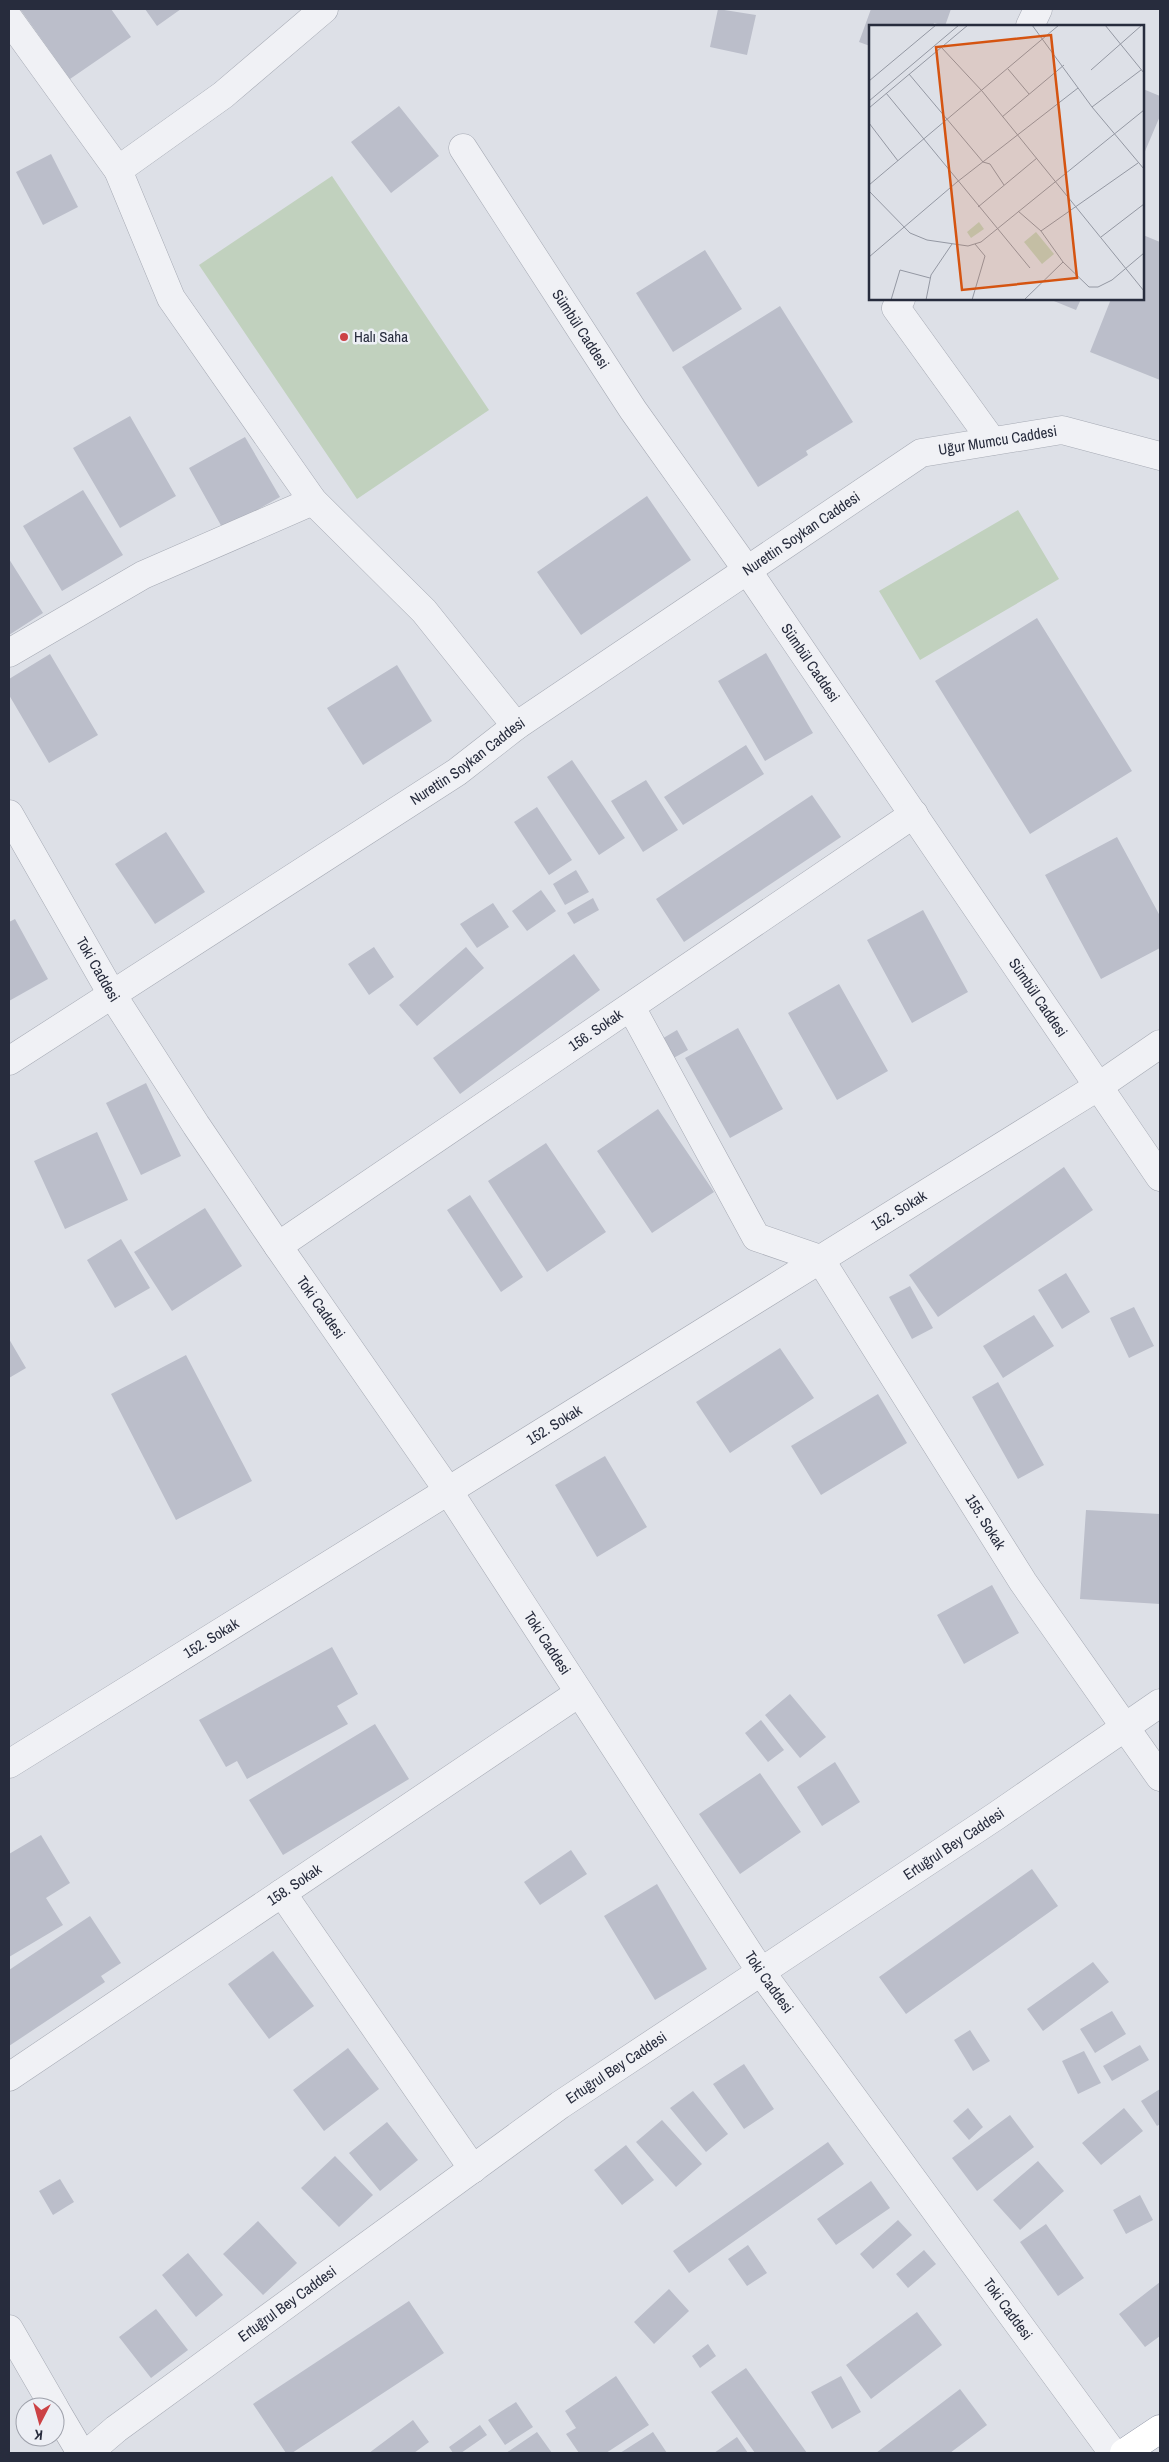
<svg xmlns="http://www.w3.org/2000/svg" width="1169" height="2462" font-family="'Archivo Narrow',sans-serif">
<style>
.green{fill:#c1d1be}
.building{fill:#bbbeca}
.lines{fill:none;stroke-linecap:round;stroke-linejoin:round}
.street-casing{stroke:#a6aab4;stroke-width:29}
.highway-casing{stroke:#858b9d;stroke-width:29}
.street{stroke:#f0f1f5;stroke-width:28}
.highway{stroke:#fff;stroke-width:28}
.poi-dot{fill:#cc4245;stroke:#edeff5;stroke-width:2}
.labels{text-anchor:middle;stroke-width:5;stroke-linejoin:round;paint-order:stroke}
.street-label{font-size:15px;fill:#272c3d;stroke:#edeff5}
.poi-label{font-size:15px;fill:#272c3d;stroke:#edeff5;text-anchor:start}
.inset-road{fill:none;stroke:#9498a3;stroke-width:1}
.view{fill:#d55411;fill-opacity:0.15;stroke:#d55411;stroke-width:2.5}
.inset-edge{fill:none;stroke:#272c3d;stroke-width:2.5}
</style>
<rect width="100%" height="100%" fill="#dde0e7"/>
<path class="green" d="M332,176L489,410L357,499L199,265Z
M1018,510L1059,579L920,660L879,591Z"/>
<path class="building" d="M20,9H111L131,37L70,79Z
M145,9H181L157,26Z
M718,9L756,15L747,55L710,47Z
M871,9H951L945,26L934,23L933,26H870V46L859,42Z
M1143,89L1160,96V116L1143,156Z
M399,106L439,156L391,193L351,142Z
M51,154L78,207L43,225L16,172Z
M1143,235L1160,242V380L1090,352L1111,299H1143Z
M705,250L742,309L673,352L636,293Z
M1049,299H1081L1076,310Z
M780,306L853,422L806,451L808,455L758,487L682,367Z
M130,416L176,496L120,528L73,448Z
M245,437L280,497L223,529L189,468Z
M83,490L123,555L62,591L23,526Z
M647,496L691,560L581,635L537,572Z
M9,559L43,613L9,635Z
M1037,618L1132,771L1030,834L935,681Z
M766,653L813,733L765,761L718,681Z
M50,654L98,735L49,763L9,695V679Z
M397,665L432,721L363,765L327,708Z
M746,745L764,774L683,825L664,797Z
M572,760L625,838L599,855L547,777Z
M646,780L678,830L643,852L611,801Z
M812,795L841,837L684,942L656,899Z
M537,807L572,860L549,875L514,822Z
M166,832L205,892L155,924L115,864Z
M1117,837L1160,916V948L1101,979L1045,875Z
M576,870L589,892L565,905L553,884Z
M541,890L556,911L527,931L512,911Z
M593,898L599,910L574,924L567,913Z
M493,903L509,927L477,948L460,924Z
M923,910L968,992L912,1023L867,940Z
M15,919L48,979L9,1001V922Z
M374,947L394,977L369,995L348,964Z
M466,947L484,968L417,1026L399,1005Z
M574,954L600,990L460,1094L433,1058Z
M839,984L888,1071L837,1100L788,1013Z
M738,1028L783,1109L730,1138L685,1058Z
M677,1030L688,1050L670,1060L660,1040Z
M146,1083L181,1156L141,1175L106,1103Z
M658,1109L714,1192L652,1233L597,1151Z
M97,1132L128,1200L65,1229L34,1161Z
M546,1143L606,1232L547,1272L488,1181Z
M1064,1167L1093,1210L938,1317L909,1275Z
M470,1195L523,1277L501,1292L447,1210Z
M205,1208L242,1266L172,1311L134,1252Z
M121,1239L150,1288L115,1308L87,1260Z
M1066,1273L1090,1312L1062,1329L1038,1290Z
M910,1286L933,1328L912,1339L889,1297Z
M1134,1307L1154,1346L1129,1358L1110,1318Z
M1034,1315L1054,1346L1003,1378L983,1346Z
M9,1339L26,1368L9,1378Z
M780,1348L814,1398L730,1453L696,1402Z
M186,1355L252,1481L176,1520L111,1394Z
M998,1382L1044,1465L1018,1479L972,1397Z
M878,1394L907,1443L821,1495L791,1446Z
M605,1456L647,1527L597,1557L555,1485Z
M1086,1510L1160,1514V1604L1080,1599Z
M992,1585L1019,1633L964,1664L937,1615Z
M332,1647L358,1694L337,1706L348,1724L247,1779L237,1761L226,1767L199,1720Z
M790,1694L826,1737L800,1758L765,1715Z
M761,1720L784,1750L768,1762L745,1733Z
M375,1724L409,1779L283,1855L249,1800Z
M835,1762L860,1802L822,1826L797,1787Z
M760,1773L801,1832L740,1874L699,1814Z
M41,1835L70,1883L46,1898L63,1925L9,1957V1854Z
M571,1850L587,1874L540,1905L524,1882Z
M1032,1869L1058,1906L906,2014L879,1977Z
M657,1884L707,1969L655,2000L604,1916Z
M90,1916L121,1963L101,1976L105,1982L9,2046V1970Z
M273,1951L314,2006L269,2039L228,1984Z
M1093,1962L1109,1982L1043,2031L1027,2009Z
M1112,2011L1126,2034L1095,2053L1080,2029Z
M970,2030L990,2061L973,2071L954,2040Z
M1140,2045L1149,2060L1112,2081L1103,2066Z
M348,2048L379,2089L324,2131L293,2090Z
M1084,2051L1101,2083L1078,2094L1062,2061Z
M744,2064L774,2109L744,2129L713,2084Z
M1160,2089V2124L1157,2126L1141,2101Z
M693,2091L728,2134L706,2152L670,2108Z
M968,2108L983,2127L969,2140L953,2121Z
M1124,2108L1143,2131L1101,2165L1082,2143Z
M1010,2115L1034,2147L977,2191L952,2158Z
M662,2120L702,2164L676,2187L636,2142Z
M387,2122L418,2160L380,2191L349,2153Z
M828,2142L844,2164L689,2273L673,2251Z
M626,2145L654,2180L622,2205L594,2170Z
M335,2156L373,2195L339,2227L301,2188Z
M1038,2161L1064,2191L1020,2230L993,2200Z
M60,2179L74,2202L53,2215L39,2191Z
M871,2181L890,2208L836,2245L817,2219Z
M1140,2195L1153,2220L1126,2234L1113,2210Z
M898,2220L912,2235L873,2269L860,2254Z
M258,2221L297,2263L263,2295L223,2254Z
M1046,2224L1084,2278L1058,2296L1020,2242Z
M748,2245L767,2273L747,2286L728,2259Z
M924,2250L936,2264L908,2288L896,2274Z
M188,2253L223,2295L196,2317L162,2275Z
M1160,2282V2336L1145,2347L1119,2314Z
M669,2289L689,2311L654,2344L634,2322Z
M409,2301L444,2353L292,2453H286L253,2404Z
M156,2309L188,2350L151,2378L119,2337Z
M917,2312L942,2345L871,2399L846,2365Z
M708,2344L716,2356L700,2368L692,2356Z
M746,2368L807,2453H755L711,2392Z
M616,2376L649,2425L606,2453H579L566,2434L576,2428L565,2411Z
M841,2376L861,2412L832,2429L811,2392Z
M960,2389L987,2425L950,2453H876Z
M516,2402L533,2427L505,2445L488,2420Z
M413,2420L429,2442L414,2453H369Z
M480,2425L487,2435L461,2453H453L449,2447Z
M537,2432L552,2453H506Z
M653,2432L667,2453H620Z
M737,2437L748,2453H714Z"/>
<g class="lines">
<g class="street-casing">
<g id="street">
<path d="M9,19L118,170L171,298L287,464L313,501L424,611L516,726"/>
<path d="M1030,26L1038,9"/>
<path id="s1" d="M463,148L633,410L747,570L1160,1177"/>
<path d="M118,170L223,95L324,9"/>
<path d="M901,299L896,308L992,441"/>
<path d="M9,653L143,575L313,501"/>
<path id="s2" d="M9,814L113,996L196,1125L278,1246L449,1492L761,1972L1113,2453"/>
<path id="s3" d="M631,1007L756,1237L820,1259L1023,1582L1160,1777"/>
<path id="s4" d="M9,1061L457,772L516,726L921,453L1062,430L1160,456"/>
<path id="s5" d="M278,1246L914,814"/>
<path id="s6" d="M9,1764L1099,1086L1160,1044"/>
<path d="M282,1893L473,2169"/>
<path id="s7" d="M9,2077L579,1693"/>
<path d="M9,2329L54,2407"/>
<path d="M55,2409L81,2453"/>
<path id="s8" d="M88,2453L116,2429L560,2105L996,1816L1160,1703"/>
</g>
</g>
<g class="highway-casing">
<path id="highway" d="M1124,2453L1160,2429"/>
</g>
<use href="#street" class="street"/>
<use href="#highway" class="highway"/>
</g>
<circle class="poi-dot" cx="344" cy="337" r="5"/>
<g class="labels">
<g class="street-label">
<text dy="5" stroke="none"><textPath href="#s1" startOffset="216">Sümbül Caddesi</textPath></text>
<text dy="5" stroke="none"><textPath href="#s4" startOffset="1174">Uğur Mumcu Caddesi</textPath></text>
<text dy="5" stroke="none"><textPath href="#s4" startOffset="952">Nurettin Soykan Caddesi</textPath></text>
<text dy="5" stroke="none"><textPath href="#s1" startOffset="621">Sümbül Caddesi</textPath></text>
<text dy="5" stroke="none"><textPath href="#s4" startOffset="548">Nurettin Soykan Caddesi</textPath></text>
<text dy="5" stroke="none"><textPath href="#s2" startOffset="179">Toki Caddesi</textPath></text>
<text dy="5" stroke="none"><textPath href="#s1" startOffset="1026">Sümbül Caddesi</textPath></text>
<text dy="5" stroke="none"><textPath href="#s5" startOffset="384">156. Sokak</textPath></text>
<text dy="5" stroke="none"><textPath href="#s6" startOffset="1048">152. Sokak</textPath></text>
<text dy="5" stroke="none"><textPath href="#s2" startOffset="584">Toki Caddesi</textPath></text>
<text dy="5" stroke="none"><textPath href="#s6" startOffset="642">152. Sokak</textPath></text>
<text dy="5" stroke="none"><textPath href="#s3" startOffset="640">155. Sokak</textPath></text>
<text dy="5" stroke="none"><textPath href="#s6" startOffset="238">152. Sokak</textPath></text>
<text dy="5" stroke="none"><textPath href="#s2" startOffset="989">Toki Caddesi</textPath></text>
<text dy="5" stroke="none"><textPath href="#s8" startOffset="1059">Ertuğrul Bey Caddesi</textPath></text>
<text dy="5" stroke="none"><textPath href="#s7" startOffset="344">158. Sokak</textPath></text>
<text dy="5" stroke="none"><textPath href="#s2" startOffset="1394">Toki Caddesi</textPath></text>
<text dy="5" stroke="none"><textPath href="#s8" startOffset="654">Ertuğrul Bey Caddesi</textPath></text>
<text dy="5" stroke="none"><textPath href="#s8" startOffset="249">Ertuğrul Bey Caddesi</textPath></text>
<text dy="5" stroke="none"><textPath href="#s2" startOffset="1799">Toki Caddesi</textPath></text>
</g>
<g class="poi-label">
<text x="354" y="342">Halı Saha</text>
</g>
</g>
<g transform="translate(869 25)">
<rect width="275" height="275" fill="#dde0e7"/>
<path d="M110,197L115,204L102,213L98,207ZM167,207L185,229L173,239L155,217Z" fill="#c1d1be"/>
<path class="inset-road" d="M163,0L223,82L275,144M236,0L275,48M72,22L113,66L275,266M139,44L160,69M222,45L273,0M40,49L114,137L121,139L135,160M0,56L67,0M17,68L161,243M0,76L90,0M223,82L272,45M0,83L99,0M133,92L195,40M0,98L29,136M0,160L190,0M0,166L41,208L58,215L99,221L112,217L275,85M109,182L168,133M149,186L172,206L194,237L220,262H229L243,255L275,228M172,206L269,138M232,212L275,179M0,232L88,157L209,63M22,275L31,245L61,253M57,275L62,250L83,219M103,275L116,231L106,219M155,275L194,237"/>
<path class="view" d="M182,10L208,253L93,265L67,22Z"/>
<rect width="275" height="275" class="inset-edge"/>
</g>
<rect width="1169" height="2462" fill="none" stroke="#272c3d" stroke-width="20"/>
<g transform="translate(40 2422) rotate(186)"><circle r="24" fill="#edeff5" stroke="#9ea1ab"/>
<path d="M0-4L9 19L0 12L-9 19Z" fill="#cc4245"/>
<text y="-8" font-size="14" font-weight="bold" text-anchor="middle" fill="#272c3d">K</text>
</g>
</svg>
